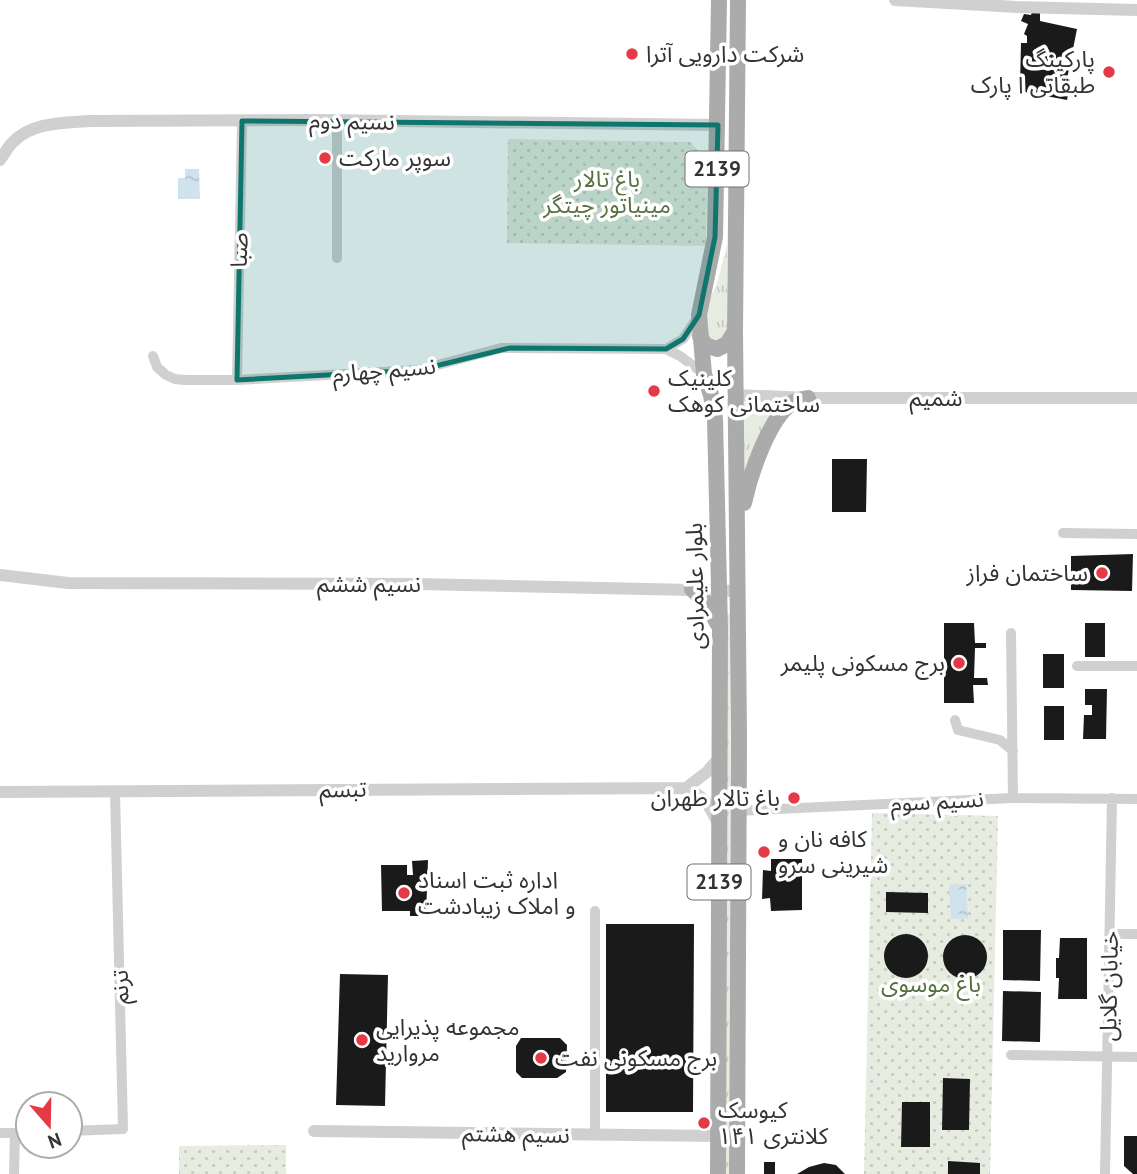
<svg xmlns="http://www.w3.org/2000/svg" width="1137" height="1174" font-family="'PT Sans','Noto Sans Arabic',sans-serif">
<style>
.grass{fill:url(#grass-tufts)}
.park{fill:url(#park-dots)}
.water{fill:url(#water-ripples)}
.building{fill:#1a1a1a}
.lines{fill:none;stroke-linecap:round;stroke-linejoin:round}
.minor{stroke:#d0d0d0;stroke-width:10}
.tertiary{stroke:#d0d0d0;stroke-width:12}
.primary{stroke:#ababab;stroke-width:16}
.marked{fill:#0f766e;fill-opacity:0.2;stroke:#0f766e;stroke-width:5;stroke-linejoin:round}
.poi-dot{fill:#e63946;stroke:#fff;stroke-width:2.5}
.labels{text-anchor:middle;stroke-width:7;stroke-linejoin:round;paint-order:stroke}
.shield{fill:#fff;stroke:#707070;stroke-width:2}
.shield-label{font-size:21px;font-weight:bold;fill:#333}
.poi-label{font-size:23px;fill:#333;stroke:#fff;text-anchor:start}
.street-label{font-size:23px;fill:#333;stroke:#fff}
.park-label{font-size:23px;fill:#56703f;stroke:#fff}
</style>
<defs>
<pattern id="grass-tufts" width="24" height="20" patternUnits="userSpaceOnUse" patternTransform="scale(1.75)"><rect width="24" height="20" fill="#e6ecdf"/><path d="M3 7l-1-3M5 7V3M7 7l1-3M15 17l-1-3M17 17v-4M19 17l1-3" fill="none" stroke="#c6cbc0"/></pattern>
<pattern id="park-dots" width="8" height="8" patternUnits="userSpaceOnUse" patternTransform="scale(1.75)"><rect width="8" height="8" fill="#e6ecdf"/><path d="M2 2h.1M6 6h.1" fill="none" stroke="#c6cbc0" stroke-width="1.8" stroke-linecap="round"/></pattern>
<pattern id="water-ripples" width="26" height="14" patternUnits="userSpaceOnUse" patternTransform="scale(1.75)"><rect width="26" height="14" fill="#cfe2ee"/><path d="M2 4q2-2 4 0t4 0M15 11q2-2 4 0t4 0" fill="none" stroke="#b2c2cd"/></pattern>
</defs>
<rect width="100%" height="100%" fill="#fff"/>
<path class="grass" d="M727,244V335L715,345L699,325L718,280Z
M743,403H779L765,423L757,440L743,483Z
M726,614H731L729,1174H723Z"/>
<path class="park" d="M508,139L690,142L708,162L706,246L507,243Z
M872,813L998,816L990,1174H864Z
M286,1145V1174H179V1146Z"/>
<path class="water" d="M185,169H199L200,199H178V178H185Z
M966,884L968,918L951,919L949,885Z"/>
<path class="building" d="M1032,12H1040V21L1077,29L1067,79L1071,80L1067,100L1025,92L1020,85L1021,43H1027V36L1024,34L1028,24L1021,21L1024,14L1031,15Z
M832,459H867L866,512H832Z
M1133,554L1132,591L1071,590V556Z
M944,623H974L975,643H986V648H975L974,678H987L988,685H973L974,703H944Z
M1085,623H1105V657H1085Z
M1043,654H1064V688H1043Z
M1085,689H1107L1106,739H1083L1084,715H1092V705H1085Z
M1044,706H1064V740H1044Z
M771,859H802V910L771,911L770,898L762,899L763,870L771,871Z
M428,860L426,916H410V911H382L381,865H407V875H413L412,861Z
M886,892L928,893V913L886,912Z
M606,924H694L693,1112H606Z
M1003,930H1041L1040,981L1003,980Z
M884 956a22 22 0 1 1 44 0a22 22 0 1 1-44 0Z
M943 957a22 22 0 1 1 44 0a22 22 0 1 1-44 0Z
M1060,938H1087V999H1058L1059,978H1056V958H1059Z
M340,974L388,975L385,1106L336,1105Z
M1003,991L1041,992L1040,1042L1002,1041Z
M521,1038H560L567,1045L566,1072L557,1078H522L516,1072V1046Z
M943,1078L970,1079L969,1130H942Z
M902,1102H930V1147H901Z
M1124,1136H1137V1174H1133L1124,1166Z
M948,1161L980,1163V1174H948Z
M764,1162H775V1174H764Z
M824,1163L836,1165L845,1174H797L809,1167Z"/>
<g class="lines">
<path class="minor" d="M337,258V121
M666,349L683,339L699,315
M153,356L157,367L166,375L175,379L185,380H237L419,370L501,348H510L666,349L680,356L704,374
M237,380L242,121
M1063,533L1137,534
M1011,633L1013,798
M1077,666H1137
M955,720L958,730L1000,740L1013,751
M738,811L1013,798L1137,799
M1110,934H1137
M1011,1055L1137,1057
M70,1131L123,1129L115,792
M0,1133H28
M595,1135V911
M14,1174L15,1134
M1105,1174L1112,798"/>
<path class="tertiary" d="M895,0L1017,7L1137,10
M0,160C4,154 8,147 13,142C32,122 64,123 89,121L321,120L718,125
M735,395L808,398H1137
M0,575L68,583L417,584L738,591
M686,788L707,772L719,758
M0,792L686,788C705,796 710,807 719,825
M314,1131L719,1136"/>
<path class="primary" d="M700,336L705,345L717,349L727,344L735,331
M744,503C750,476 768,419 792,403C796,400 803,399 808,398
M692,589L709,606L717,623
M718,1174L720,628L715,419L711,395L704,374L699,315L715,237L719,0
M737,1174L739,735L735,331L738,0"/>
</g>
<path class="marked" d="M242,121L718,125L715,237L699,315L683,339L666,349L510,348L419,370L237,380Z"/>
<g class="poi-dot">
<circle cx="632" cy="54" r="7"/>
<circle cx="1109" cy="72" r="7"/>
<circle cx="325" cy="158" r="7"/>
<circle cx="654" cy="391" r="7"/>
<circle cx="1102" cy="573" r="7"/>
<circle cx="959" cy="663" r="7"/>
<circle cx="794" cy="798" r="7"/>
<circle cx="764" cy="852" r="7"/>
<circle cx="404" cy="893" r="7"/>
<circle cx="362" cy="1040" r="7"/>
<circle cx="541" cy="1058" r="7"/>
<circle cx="704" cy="1123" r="7"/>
</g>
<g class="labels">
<g class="shield">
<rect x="685.5" y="151.5" width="63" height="35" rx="5"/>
<rect x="687.5" y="864.5" width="63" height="35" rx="5"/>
</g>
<g class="shield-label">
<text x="717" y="176">2139</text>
<text x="719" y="889">2139</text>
</g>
<g class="poi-label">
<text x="646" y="62">شرکت دارویی آترا</text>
<text x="1095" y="67" text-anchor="end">پارکینگ<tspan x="1095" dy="26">طبقاتی ا پارک</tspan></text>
<text x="339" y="166">سوپر مارکت</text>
<text x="668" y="386">کلینیک<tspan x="668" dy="26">ساختمانی کوهک</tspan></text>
<text x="1088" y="581" text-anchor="end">ساختمان فراز</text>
<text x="945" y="671" text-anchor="end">برج مسکونی پلیمر</text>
<text x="780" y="806" text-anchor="end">باغ تالار طهران</text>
<text x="778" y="847">کافه نان و<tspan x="778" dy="26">شیرینی سرو</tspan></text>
<text x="418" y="888">اداره ثبت اسناد<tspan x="418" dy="26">و املاک زیبادشت</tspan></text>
<text x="376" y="1035">مجموعه پذیرایی<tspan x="376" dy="26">مروارید</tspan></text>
<text x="555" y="1066">برج مسکونی نفت</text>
<text x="718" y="1118">کیوسک<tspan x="718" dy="26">کلانتری ۱۴۱</tspan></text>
</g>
<g class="street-label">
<text transform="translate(352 121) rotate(1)" y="8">نسیم دوم</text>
<text transform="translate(239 250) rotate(-89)" y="8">صبا</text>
<text transform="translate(384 370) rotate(-5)" y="8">نسیم چهارم</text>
<text x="936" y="406">شمیم</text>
<text x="369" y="592">نسیم ششم</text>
<text transform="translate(695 586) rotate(-91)" y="8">بلوار علیمرادی</text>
<text transform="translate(343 789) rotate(-1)" y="8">تبسم</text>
<text transform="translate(937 801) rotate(-3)" y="8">نسیم سوم</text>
<text transform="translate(1109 986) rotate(-89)" y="8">خیابان گلایل</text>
<text transform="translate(120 987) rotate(-91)" y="8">ترنم</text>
<text transform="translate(516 1134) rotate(1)" y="8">نسیم هشتم</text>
</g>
<g class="park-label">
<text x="607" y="187">باغ تالار<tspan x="607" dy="26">مینیاتور چیتگر</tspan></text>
<text x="931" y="992">باغ موسوی</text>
</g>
</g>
<g transform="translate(49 1125) rotate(160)"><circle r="33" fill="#ffffff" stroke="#adadad" stroke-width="2"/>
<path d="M0-5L12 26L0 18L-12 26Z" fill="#e63946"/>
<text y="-10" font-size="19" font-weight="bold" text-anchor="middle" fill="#333333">N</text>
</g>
</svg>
